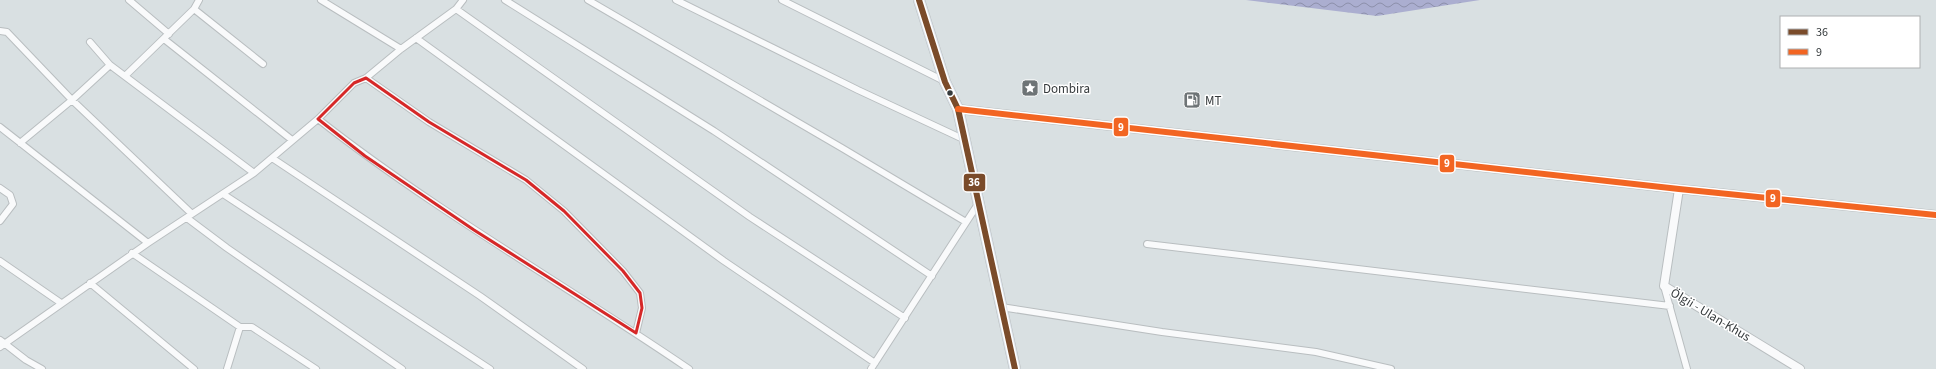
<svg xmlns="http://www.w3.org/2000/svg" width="1936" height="369" font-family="'Source Sans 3',sans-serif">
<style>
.water{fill:url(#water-waves)}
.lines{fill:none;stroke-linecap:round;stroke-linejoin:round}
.minor-casing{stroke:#b9bec0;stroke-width:8}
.tertiary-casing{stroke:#b9bec0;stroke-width:10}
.trunk-casing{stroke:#babebf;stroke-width:12}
.minor{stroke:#f9fafb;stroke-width:6}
.tertiary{stroke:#f9fafb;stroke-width:8}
.trunk{stroke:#dee5ed;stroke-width:11}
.bus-1-casing{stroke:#fff;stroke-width:9}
.bus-2-casing{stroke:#fff;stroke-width:9}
.bus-1{stroke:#7a4b2a;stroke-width:6}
.bus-2{stroke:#f26522;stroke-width:6}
.marked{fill:none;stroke:#d62828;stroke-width:3;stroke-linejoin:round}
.bus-dot{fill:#353a3c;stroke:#fff;stroke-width:1.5}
.labels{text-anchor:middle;stroke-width:3;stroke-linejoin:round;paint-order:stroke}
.poi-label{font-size:13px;fill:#353a3c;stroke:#fff;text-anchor:start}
.street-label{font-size:13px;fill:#353a3c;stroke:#fff}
.line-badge{stroke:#fff;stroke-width:1.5}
.badge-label{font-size:11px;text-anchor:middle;font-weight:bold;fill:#fff}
</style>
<defs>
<pattern id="water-waves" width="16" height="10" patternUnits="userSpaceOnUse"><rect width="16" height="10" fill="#abaed0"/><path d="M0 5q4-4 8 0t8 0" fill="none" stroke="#8c8faa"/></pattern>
</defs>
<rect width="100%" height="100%" fill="#d9e0e2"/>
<path class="water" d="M1246,0H1480L1377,16Z"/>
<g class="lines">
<g class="minor-casing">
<path id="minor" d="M129,0L169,34
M321,0L401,49
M505,0L714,131L932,276
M588,0L842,148L966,222
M676,0L858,90L963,139
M782,0L944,81
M194,9L263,64
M456,9L750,217L905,318
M0,31L7,32L72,100L192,214
M416,38L724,261L875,363
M164,39L292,140
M90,42L110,65L254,173
M125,76L194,9L199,0
M366,78L429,122L526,180L564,211L623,271L640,293L642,308L636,333
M318,119C435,211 566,285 689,369
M0,127L148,243
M20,143L72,100L110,65
M272,158L480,296L583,369
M0,188L10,195L13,204L0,221
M223,194L490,369
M187,218L227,248L402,369
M1147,244L1670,306
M132,253L240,327H252L316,369
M0,261L61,303
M90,283L194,369
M1664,286L1687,369
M1001,307L1162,332L1316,352L1391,369
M0,340L26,360L42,369
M0,347L148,243L254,173L318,119L354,83L366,78L401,49L456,9L463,0
M227,369L240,327
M871,369L978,204"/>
</g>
<g class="tertiary-casing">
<path id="tertiary" d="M958,109L1679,189L1936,215
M1679,189L1664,286L1800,369"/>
</g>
<g class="trunk-casing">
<path id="trunk" d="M919,0L945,82L958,109L1015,369"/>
</g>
<use href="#minor" class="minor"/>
<use href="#tertiary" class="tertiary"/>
<use href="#trunk" class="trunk"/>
<g class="bus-1-casing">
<path id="bus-1" d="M919,0L945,82L958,109L1015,369"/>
</g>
<g class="bus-2-casing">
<path id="bus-2" d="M958,109L1679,189L1936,215"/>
</g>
<use href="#bus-1" class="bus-1"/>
<use href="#bus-2" class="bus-2"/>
</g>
<path class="marked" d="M366,78L429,122L526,180L564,211L623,271L640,293L642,308L636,333L474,230L365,156L318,119L354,83Z"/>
<defs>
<g id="sight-square" transform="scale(0.9)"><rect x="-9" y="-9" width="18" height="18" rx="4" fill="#6e7476" stroke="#fff"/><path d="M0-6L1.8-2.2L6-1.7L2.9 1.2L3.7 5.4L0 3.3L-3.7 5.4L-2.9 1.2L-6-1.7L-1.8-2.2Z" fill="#fff"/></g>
<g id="fuel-square" transform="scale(0.9)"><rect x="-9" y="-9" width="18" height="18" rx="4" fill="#6e7476" stroke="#fff"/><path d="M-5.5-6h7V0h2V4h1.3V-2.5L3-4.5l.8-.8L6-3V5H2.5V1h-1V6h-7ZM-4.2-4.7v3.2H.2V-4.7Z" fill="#fff"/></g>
</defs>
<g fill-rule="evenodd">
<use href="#sight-square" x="1030" y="88"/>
<use href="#fuel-square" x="1192" y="100"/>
</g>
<circle class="bus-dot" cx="950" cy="93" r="3.5"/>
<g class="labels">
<g class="poi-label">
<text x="1043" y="93">Dombira</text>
<text x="1205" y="105">MT</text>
</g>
<g class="street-label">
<text transform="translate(1711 314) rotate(31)" y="5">Ölgii - Ulan-Khus</text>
</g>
</g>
<g class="line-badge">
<rect x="1113" y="117" width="16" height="20" rx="4" fill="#f26522"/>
<rect x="1439" y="154" width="16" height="19" rx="4" fill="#f26522"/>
<rect x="963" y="173" width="23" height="19" rx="4" fill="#7a4b2a"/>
<rect x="1765" y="189" width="16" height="19" rx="4" fill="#f26522"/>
</g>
<g class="badge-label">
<text x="1121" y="131">9</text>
<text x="1447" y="167">9</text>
<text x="974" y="186">36</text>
<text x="1773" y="202">9</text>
</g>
<rect x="1780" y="16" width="140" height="52" fill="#ffffff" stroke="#aeb0b1"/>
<rect x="1788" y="29" width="20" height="6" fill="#7a4b2a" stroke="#aeb0b1"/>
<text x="1816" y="36" font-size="12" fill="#353a3c">36</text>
<rect x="1788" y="49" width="20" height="6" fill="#f26522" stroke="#aeb0b1"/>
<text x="1816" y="56" font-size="12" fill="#353a3c">9</text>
</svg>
